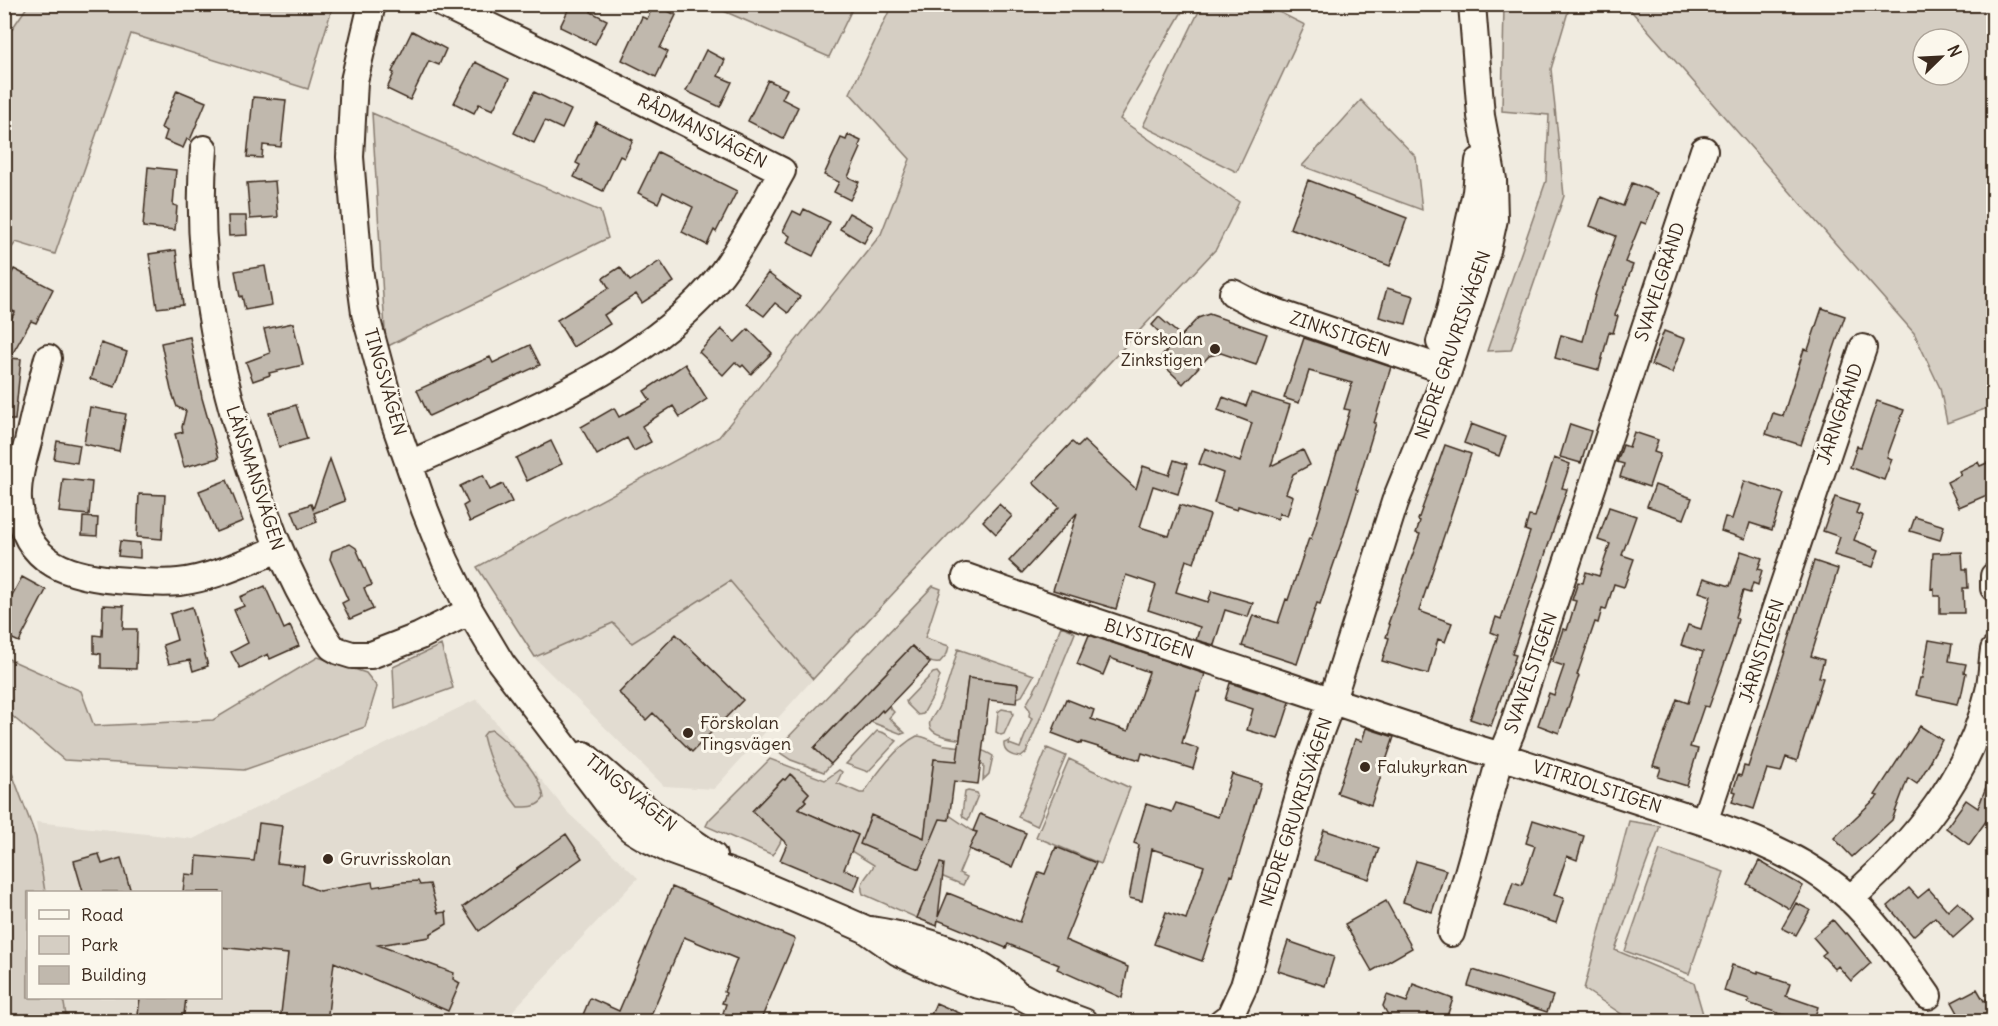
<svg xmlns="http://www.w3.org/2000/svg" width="1998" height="1026" font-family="Delius,sans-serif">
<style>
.built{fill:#e2dcd1}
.green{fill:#d5cec3;stroke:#887c70;stroke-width:1.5;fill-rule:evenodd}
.building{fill:#c0b8ad;stroke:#3b2a1e;stroke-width:1.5}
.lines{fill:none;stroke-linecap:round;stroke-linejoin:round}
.minor-casing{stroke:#3b2a1e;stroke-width:30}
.minor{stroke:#fbf7ec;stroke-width:26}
.poi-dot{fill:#3b2a1e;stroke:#fbf7ec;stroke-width:2}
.labels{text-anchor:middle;stroke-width:6;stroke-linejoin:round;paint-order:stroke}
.street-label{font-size:18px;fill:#3b2a1e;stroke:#fbf7ec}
.poi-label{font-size:18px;fill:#3b2a1e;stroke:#fbf7ec;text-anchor:start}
</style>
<rect width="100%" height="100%" fill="#f0ebe0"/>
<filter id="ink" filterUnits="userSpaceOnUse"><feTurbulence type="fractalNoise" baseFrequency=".0167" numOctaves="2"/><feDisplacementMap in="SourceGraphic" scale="12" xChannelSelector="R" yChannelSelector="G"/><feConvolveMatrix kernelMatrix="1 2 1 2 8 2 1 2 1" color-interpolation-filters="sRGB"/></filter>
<g filter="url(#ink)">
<path class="built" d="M730,581L813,679L714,789L664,786L535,658L613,623L632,643Z
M477,699L567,812L638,878L503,1021H59L56,998H220V892H44L36,822L193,839Z"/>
<path class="green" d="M29,4H333V5L308,89L131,34L55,254L16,242L5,257V39Z
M710,5H854L829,57Z
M892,5H1186L1120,119L1239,202L1216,249L813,679L730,581L632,643L613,623L535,657L477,567L719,437L881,234L910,159L850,93Z
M1202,5H1265L1305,25L1237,172L1143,126Z
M1504,5H1570L1551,69L1564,196L1511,350L1487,351L1546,181L1549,115L1502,111Z
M1626,5H1993V406L1947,423L1940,388L1914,333ZM1923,39H1959V75H1923Z
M1361,100L1416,157L1422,210L1302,166Z
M372,113L600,211L608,238L386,347Z
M933,586L941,589L925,638L949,646L947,654L939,663C927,665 920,653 912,646L871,688L894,712L889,718L905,733L902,734L871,722L854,705L814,748L831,764L824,772L791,760L776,750Z
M1061,626L1071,630L1075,633L1026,753L1021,757C1012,756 1003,753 1004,743L1010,741L1009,744L1020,748L1032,718L1029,716L1030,710L1026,705L1041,678Z
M441,645L453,688L395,709L393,667Z
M958,649L1034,675L1022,696L1017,698L1018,684L968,678L960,736L984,739L981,742C970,740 938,739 931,729C926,722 935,715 938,708C947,690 952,669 958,649Z
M4,657L81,691L94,726L213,720L318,657L366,673L377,687L365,727L244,770L64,760L5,710Z
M937,672L940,676L933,696L923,714L918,715L907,704L906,701L933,673Z
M1002,709L1012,711L1013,714L1004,734L1001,735L996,732L998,712Z
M492,730C512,746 540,772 544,798C537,808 529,807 518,807C501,786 489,762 483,736L487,731Z
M877,731L884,733L897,741L868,772L846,764Z
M917,736C926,736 932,742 941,744C958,748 978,745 993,756L989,774L983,780L984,765L934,759L926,817L948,820L949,815L973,831L984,835L976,852L969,849L959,873L967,877L963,885L936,874L917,918L863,894C858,881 869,876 874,865L851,851L858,835L802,811L799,808L806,801L804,799L809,793L791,774L785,780L783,779L753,810L789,818L780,843L773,855L706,826L709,820L770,759L825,780L839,770L842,772L837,783L860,793H864C876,774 898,745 917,736ZM872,816L930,840L866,846Z
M1047,748L1066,756L1037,826L1018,817Z
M4,752L36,837L45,892H28V998H63L67,1021H5Z
M1069,759L1130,788L1101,864L1036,837Z
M968,791L977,793L978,795L968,820L963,817L962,814L965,792Z
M1629,821L1660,826L1615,950L1694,983L1705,1021H1632L1584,989Z
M1660,850L1724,872L1689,974L1625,951Z"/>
<path class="building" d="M571,4H594L591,12L607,20L595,44L560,27Z
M654,4L676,15L660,48L668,52L656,77L622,60L642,17L647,19Z
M412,31L446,49L439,65L429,61L410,100L387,89L394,73L392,72Z
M706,50L725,60L718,76L732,82L720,107L686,91Z
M475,62L509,79L493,110L479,104L474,113L454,103Z
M768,80L787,89L782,99L798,107L783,139L748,121Z
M177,90L206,102L190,140L187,139L183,148L164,140L167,131L161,128Z
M534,92L571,110L562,129L545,121L534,143L514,133Z
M253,97L286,100L281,147L263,145L262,158L247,157Z
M596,122L633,140L624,158L620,156L603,191L574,177L580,165L576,163Z
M848,135L861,141L859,146L861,148L848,177L859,182L850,200L834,192L839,182L824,175L841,138L846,140Z
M658,152L737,191L716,232L714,230L707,245L682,232L693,207L663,192L658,203L638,193Z
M148,167L176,170L173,205L177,206L175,230L143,227Z
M1308,180L1407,218L1390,266L1290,228Z
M275,181L278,217L250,219L247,183Z
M1632,183L1658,193L1646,224L1641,222L1625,262L1633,265L1615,315L1618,316L1613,333L1609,332L1599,370L1555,358L1561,335L1583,341L1595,295L1616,236L1590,226L1601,197L1623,206Z
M804,209L830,222L813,256L787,243L790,236L783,231L793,211L801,215Z
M849,213L873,226L864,243L840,229Z
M228,216H246L247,235L229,236Z
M176,250L183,305L157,308L149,254Z
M660,261L674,282L642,303L636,294L604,315L610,324L573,347L557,320L609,288L603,278L620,267L630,281Z
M265,266L272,305L245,310L242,296L240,297L235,271Z
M14,269L53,289L36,323L31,321L10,358L21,359L15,420H4V331L15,312L4,307V297L9,287L7,283Z
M768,273L800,297L788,313L775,303L764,316L746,303Z
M1387,288L1414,296L1406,324L1379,317Z
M1822,308L1845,316L1801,445L1766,434L1773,413L1783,416L1804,349L1808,350Z
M1209,314L1267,334L1256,365L1221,353L1209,356L1183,384L1158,360L1172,345L1152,325L1159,317L1181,336L1198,318Z
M293,323L303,365L269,373L270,375L253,381L246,362L270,353L264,329Z
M721,329L735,342L748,329L772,353L751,374L743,365L741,367L735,362L723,375L699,352Z
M1664,331L1685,339L1672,373L1651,365Z
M190,337L202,398L219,458L184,467L175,434L183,432L182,427L186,411L177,407L171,390L161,343Z
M1304,338L1391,367L1374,423H1376L1356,489L1358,490L1344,534L1320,604L1317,603L1297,664L1242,646L1253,615L1278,623L1286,599L1288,600L1309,538L1311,539L1350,410L1344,409L1352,383L1309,371L1299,403L1284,398Z
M101,343L127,352L115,387L90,379Z
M530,345L540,365L429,416L417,390L490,357L493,363Z
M685,364L707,399L680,417L673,406L642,426L651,442L634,451L627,438L597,455L581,427L614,408L619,417L650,400L644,391Z
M1251,393L1290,405L1271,466L1303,450L1310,465L1293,474L1286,493L1293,496L1287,516L1279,513L1278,519L1238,506L1237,510L1214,503L1223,473L1199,464L1205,448L1240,462L1252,423L1218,410L1223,397L1246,406Z
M1877,401L1904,410L1887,457L1892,459L1884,480L1850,467L1857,446L1861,447Z
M296,405L307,439L279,447L269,413Z
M90,407L126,414L119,451L84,444Z
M1471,424L1506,437L1499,456L1464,443Z
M1570,424L1591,431L1581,463L1560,457Z
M1634,432L1658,440L1654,452L1660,454L1649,487L1620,477L1624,464L1617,462L1623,445L1629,447Z
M57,441L80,445L77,463L54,459Z
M551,441L562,464L527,481L516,458Z
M1084,441L1136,489L1143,466L1169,475L1174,460L1187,464L1178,494L1153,486L1140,527L1169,536L1180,505L1210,515L1194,563L1186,560L1176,592L1208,602L1212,591L1253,603L1248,617L1225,610L1214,645L1196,640L1200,627L1148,610L1156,585L1126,575L1116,609L1053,590L1077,513L1022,573L1009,561L1059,507L1033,483L1072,442L1078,447Z
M1445,445L1471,454L1419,611L1452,623L1445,642L1438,639L1428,674L1382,661L1389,638L1386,637L1390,625L1388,624L1420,534L1416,533L1420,521L1418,520Z
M1554,458L1570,464L1562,488L1567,489L1512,654L1516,655L1491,726L1470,719L1498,635L1491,632L1496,617L1501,619L1530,532L1525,530L1529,516L1535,517Z
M330,459L345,501L314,513L317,522L299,529L292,511L311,504L313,509Z
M1994,460V492L1959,507L1947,482L1961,475L1959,471L1978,462L1980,466Z
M483,475L490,490L503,484L512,502L470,522L463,506L468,503L460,486Z
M63,479L92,482L89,515L59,512Z
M227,480L243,521L216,532L199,491Z
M1744,481L1784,494L1772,530L1750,523L1745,539L1721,531L1725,517L1732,519Z
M1655,485L1692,498L1684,519L1647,506Z
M139,494L165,495L162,539L137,537Z
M1835,497L1859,505L1856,513L1863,516L1854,540L1879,550L1873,567L1834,555L1840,537L1823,531Z
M999,504L1012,516L996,534L983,521Z
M1609,507L1636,516L1622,555L1634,559L1624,587L1614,584L1606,610L1602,609L1598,623L1595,622L1577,675L1579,676L1559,733L1538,725L1549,693L1554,695L1564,666L1552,662L1563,629L1567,630L1576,601L1572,600L1578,582L1583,583L1586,572L1599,576L1610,544L1598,540Z
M83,517L98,518L97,536L82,535Z
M1915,517L1944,526L1940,540L1910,531Z
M120,541L140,543V558L118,556Z
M350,544L356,548L372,585L364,588L373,609L350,619L342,603L348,600L330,559L332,551Z
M1741,551L1762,558L1758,569L1762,570L1758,585L1753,583L1750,593L1743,591L1735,617L1738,619L1732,642L1709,707L1704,706L1690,747L1698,749L1687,786L1658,777L1661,768L1653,766L1677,699L1688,703L1703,652L1681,645L1688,625L1701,629L1711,596L1699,592L1704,578L1730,586Z
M1962,552L1963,569H1967L1968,588H1963L1964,613H1940V596H1934V588L1931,589L1933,553Z
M1814,561L1838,569L1811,656L1824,660L1819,677L1823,678L1797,761L1786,757L1781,772L1767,769L1754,809L1732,802L1736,792L1733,791L1738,775L1741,776L1744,766L1748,767Z
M22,577L46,590L19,642L4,635V610Z
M265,586L284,629L290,626L299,646L270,659L268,654L240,668L231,652L248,643L234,610L244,606L240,597Z
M103,605L124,606L123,629H137L136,669L101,668V654L94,653V635L102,636Z
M192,607L208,666L193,671L190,660L169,664L163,645L177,640L170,614Z
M676,634L743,700L692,752L653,713L646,720L619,693Z
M1089,635L1205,674L1199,692H1197L1182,743L1199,749L1193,769L1142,753L1140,760L1082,742L1081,744L1052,733L1066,699L1094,710L1091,719L1128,731L1149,672L1110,658L1103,675L1077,664Z
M1929,640L1952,644L1949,661L1966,664L1964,672L1966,673L1961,697H1959L1957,704L1916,695L1920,678H1922Z
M912,646L930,663L883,712L882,710L831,764L814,748Z
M968,678L1018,684L1016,703L989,700L978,784L954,781L949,820L940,819L919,869L860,844L871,815L924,838L934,759L957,761Z
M1230,683L1290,702L1278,739L1247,730L1253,709L1225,700Z
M1920,726L1942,740L1930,760L1931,761L1917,784L1908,778L1892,820L1852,857L1834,838L1878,796L1875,795Z
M1366,728L1394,737L1371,805L1337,793L1355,739L1362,741Z
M1992,771L1994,810L1969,845L1946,828L1966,800L1978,808Z
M790,774L809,793L804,799L806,801L798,809L858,835L844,869L860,876L854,891L780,860L787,844L752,811L783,779L785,780Z
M1232,774L1261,783L1233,876L1231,875L1202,961L1154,944L1166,912L1186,919L1204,866L1152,849L1142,901L1129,898L1139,845L1134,843L1146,804L1172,812L1176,803L1218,817Z
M980,814L1026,833L1012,867L969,849L977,832L973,831Z
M1533,820L1584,836L1577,860L1567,856L1554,895L1564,898L1556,923L1505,906L1513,882L1522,885L1535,846L1526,843Z
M259,823L282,826L277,863L304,866L302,884L319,891L372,882L373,887L403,882L418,881L420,885L430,884L438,913L446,912L447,924L430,934V937L378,945L454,973L453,979L460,983L448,1011L334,962L327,1022H280L288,954L220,947V892H183L185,874L196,875L197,856L254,861Z
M1324,830L1379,848L1369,879L1314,860Z
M566,834L582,858L479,931L463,907Z
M1056,847L1096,863L1065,940L1128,967L1122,998L1057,969L1059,965L1008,944L1006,948L938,920L937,926L917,918L940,863L944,864L938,917L948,893L1020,922L1039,872L1045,874Z
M99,854L102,864L121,858L131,892H83L74,861Z
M1416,861L1446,870L1432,912L1403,902Z
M1759,861L1803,886L1790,909L1747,884Z
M672,887L795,939L760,1022H725L728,1015L723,1013L726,1004L722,1003L726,993L724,992L737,959L684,937L648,1022H580L590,998L619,1011Z
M1909,888L1918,898L1929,889L1948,911L1958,902L1973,920L1953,938L1935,917L1913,936L1888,906Z
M1386,901L1412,948L1372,971L1345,924Z
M1796,903L1810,910L1796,935L1782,928Z
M1833,920L1845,934L1847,933L1871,963L1851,981L1838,966L1835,969L1822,955L1826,952L1813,937Z
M1288,941L1334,957L1325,986L1278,971Z
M1732,965L1758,973V971L1773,976L1772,978L1790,984L1786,996L1818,1007L1813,1022H1785L1787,1016L1748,1003L1749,999L1724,991Z
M1473,970L1553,996L1547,1012L1468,986Z
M1413,984L1453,999L1446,1019L1428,1013L1424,1022H1392L1383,1006L1387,995L1407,1002Z
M1977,989L1984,1001L1987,999L1994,1010V1022H1963L1952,1002Z
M140,998H186L183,1022H137Z
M936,1003L978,1021V1022H928Z"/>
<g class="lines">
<g class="minor-casing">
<path id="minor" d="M372,4L354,81L350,157L359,268L365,313L395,424L425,510L445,560L470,611L501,663L612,809L631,829L646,838L674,852L746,878L840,918L865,929L898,952L939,971L975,984L1017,994L1038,1005L1084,1022
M204,149C193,273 223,393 264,509C277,547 293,581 313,616C319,626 325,638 332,647L339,651L352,655H371L420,636L470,611
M1233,293L1258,306L1448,371
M1440,342L1449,315L1476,192L1479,161
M48,358C41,386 34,414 28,442C23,460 17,481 18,500C23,566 72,578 129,581C145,582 162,584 179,582C213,578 246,562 278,549
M410,464C513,417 653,365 722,273C745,242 763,205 782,171L617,88L443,4
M1994,576V588
M966,577L1051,607L1474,748L1501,756C1554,773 1608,791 1661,808C1723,828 1786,846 1838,888C1871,915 1904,961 1928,996
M584,755L653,815L713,856
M1704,822L1863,348
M1850,899C1914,842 1970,777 1989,691C1992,678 1992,663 1994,650
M871,930C923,938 976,953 1014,991
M1451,933L1501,756L1511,732L1704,150
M1222,1022L1230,1016L1244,986L1308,764L1332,700L1395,502L1448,371L1487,251L1494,219L1493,180L1481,116L1472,4"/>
</g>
<use href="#minor" class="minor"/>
</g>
</g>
<g class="poi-dot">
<circle cx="1215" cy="349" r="6"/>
<circle cx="688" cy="733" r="6"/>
<circle cx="1365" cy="767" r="6"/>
<circle cx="328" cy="859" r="6"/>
</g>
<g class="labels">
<g class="street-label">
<text transform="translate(702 131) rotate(27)" y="6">RÅDMANSVÄGEN</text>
<text transform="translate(1660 282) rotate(-72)" y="6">SVAVELGRÄND</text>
<text transform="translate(1340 334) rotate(19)" y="6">ZINKSTIGEN</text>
<text transform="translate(1453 345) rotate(-71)" y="6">NEDRE GRUVRISVÄGEN</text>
<text transform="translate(385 382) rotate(74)" y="6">TINGSVÄGEN</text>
<text transform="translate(1840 414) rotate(-71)" y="6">JÄRNGRÄND</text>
<text transform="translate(255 478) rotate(72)" y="6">LÄNSMANSVÄGEN</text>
<text transform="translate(1149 639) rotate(18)" y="6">BLYSTIGEN</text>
<text transform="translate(1762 651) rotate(-72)" y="6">JÄRNSTIGEN</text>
<text transform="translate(1531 673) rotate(-71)" y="6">SVAVELSTIGEN</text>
<text transform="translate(1597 787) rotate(18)" y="6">VITRIOLSTIGEN</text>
<text transform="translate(631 793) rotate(39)" y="6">TINGSVÄGEN</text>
<text transform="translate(1296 812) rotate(-72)" y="6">NEDRE GRUVRISVÄGEN</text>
</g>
<g class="poi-label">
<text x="1203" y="345" text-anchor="end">Förskolan<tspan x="1203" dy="21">Zinkstigen</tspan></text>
<text x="700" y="729">Förskolan<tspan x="700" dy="21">Tingsvägen</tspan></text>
<text x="1377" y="773">Falukyrkan</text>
<text x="340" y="865">Gruvrisskolan</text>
</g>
</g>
<rect width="1998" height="1026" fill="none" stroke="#fbf7ec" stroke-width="24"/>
<rect x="12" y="12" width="1974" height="1002" fill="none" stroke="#3b2a1e" stroke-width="2" filter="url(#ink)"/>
<rect x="27" y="891" width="195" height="108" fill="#fbf7ec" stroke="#aea59a" stroke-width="1.5"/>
<rect x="39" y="910" width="30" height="9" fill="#fbf7ec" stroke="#aea59a" stroke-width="1.5"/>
<text x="81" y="921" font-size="18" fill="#3b2a1e">Road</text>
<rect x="39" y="936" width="30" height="18" fill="#d5cec3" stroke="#aea59a" stroke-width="1.5"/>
<text x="81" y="951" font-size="18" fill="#3b2a1e">Park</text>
<rect x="39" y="966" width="30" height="18" fill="#c0b8ad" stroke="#aea59a" stroke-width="1.5"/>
<text x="81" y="981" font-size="18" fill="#3b2a1e">Building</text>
<g transform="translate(1941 57) rotate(66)"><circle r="28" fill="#fbf7ec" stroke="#aea59a" stroke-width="1.5"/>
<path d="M0-4.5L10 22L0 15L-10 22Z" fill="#3b2a1e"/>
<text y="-9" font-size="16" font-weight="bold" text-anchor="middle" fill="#3b2a1e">N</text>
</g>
</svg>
